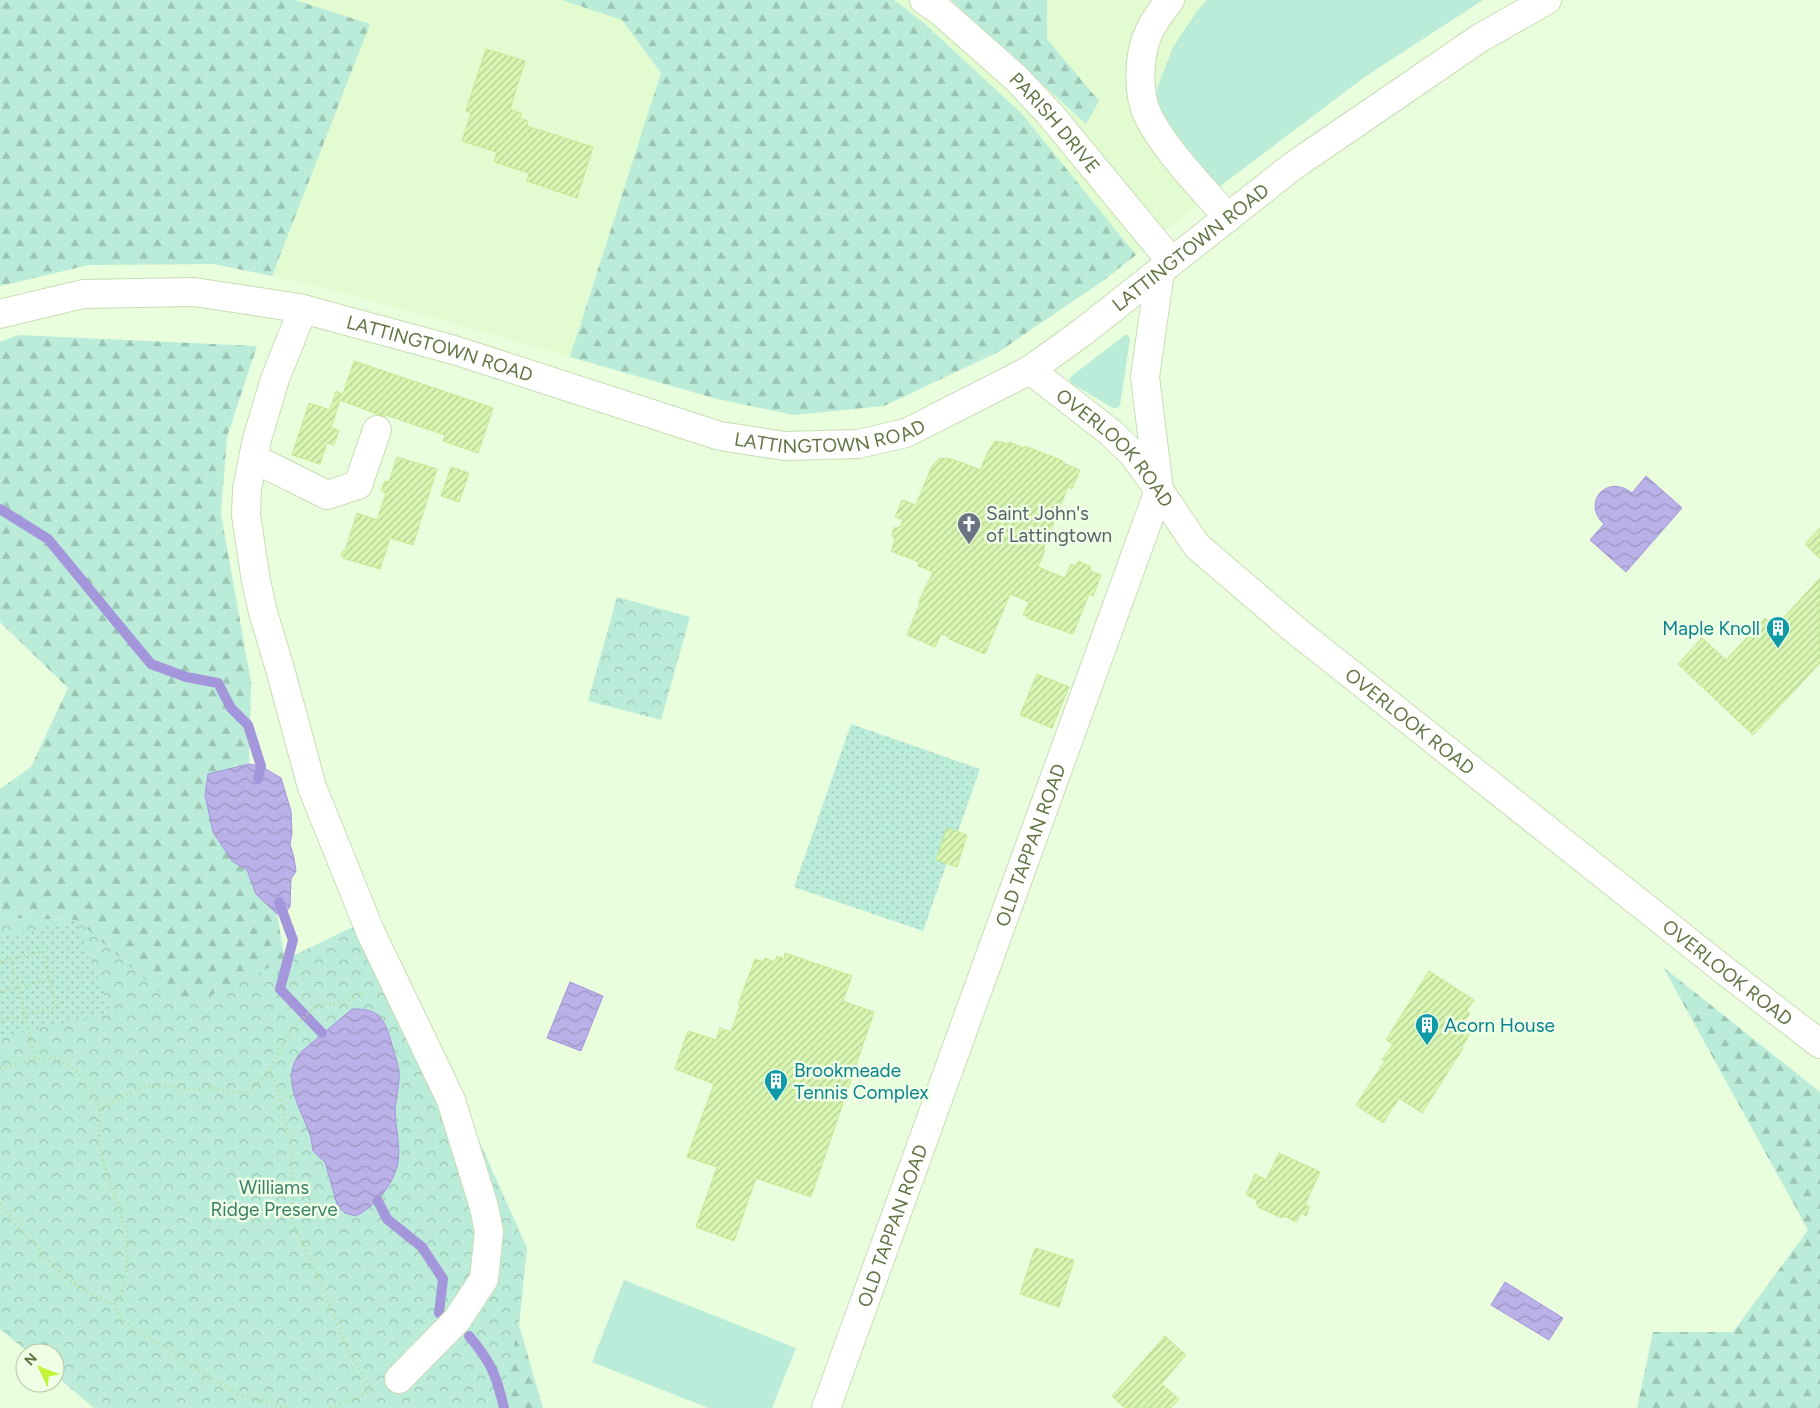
<svg xmlns="http://www.w3.org/2000/svg" width="1820" height="1408" font-family="Figtree,sans-serif">
<style>
.residential{fill:#e2fbd1}
.grass{fill:#bbecda}
.forest{fill:url(#forest-firs)}
.park{fill:url(#park-crowns)}
.garden{fill:url(#garden-dots)}
.water{fill:url(#water-waves);stroke:#a396db}
.lines{fill:none;stroke-linecap:round;stroke-linejoin:round}
.stream{stroke:#a396db;stroke-width:10}
.building{fill:url(#building-hatch);stroke:#c5ea91}
.minor-casing{stroke:#c8ddb4;stroke-width:30}
.path{stroke:#bdda96;stroke-width:3;stroke-dasharray:1 4;stroke-linecap:butt}
.minor{stroke:#fff;stroke-width:28}
.labels{text-anchor:middle;stroke-width:5;stroke-linejoin:round;paint-order:stroke}
.street-label{font-size:19px;fill:#627544;stroke:#eeffe5}
.worship-label{font-size:19px;fill:#5b616d;stroke:#eeffe5;text-anchor:start}
.culture-label{font-size:19px;fill:#0d838f;stroke:#eeffe5;text-anchor:start}
.park-label{font-size:19px;fill:#3b7d6c;stroke:#eeffe5}
</style>
<defs>
<pattern id="forest-firs" width="22" height="20" patternUnits="userSpaceOnUse" patternTransform="scale(1.25)"><rect width="22" height="20" fill="#bbecda"/><path d="M5 1l3.5 6h-7zM16 11l3.5 6h-7z" fill="#9bc4b2"/></pattern>
<pattern id="park-crowns" width="20" height="18" patternUnits="userSpaceOnUse" patternTransform="scale(1.25)"><rect width="20" height="18" fill="#bbecda"/><path d="M2 6a3 3 0 1 1 6 0M12 15a3 3 0 1 1 6 0" fill="none" stroke="#9bc4b2"/></pattern>
<pattern id="garden-dots" width="8" height="8" patternUnits="userSpaceOnUse" patternTransform="scale(1.25)"><rect width="8" height="8" fill="#bbecda"/><path d="M2 2h.1M6 6h.1" fill="none" stroke="#9bc4b2" stroke-width="1.8" stroke-linecap="round"/></pattern>
<pattern id="water-waves" width="16" height="10" patternUnits="userSpaceOnUse" patternTransform="scale(1.25)"><rect width="16" height="10" fill="#bbb1e9"/><path d="M0 5q4-4 8 0t8 0" fill="none" stroke="#9b95be"/></pattern>
<pattern id="building-hatch" width="6" height="6" patternUnits="userSpaceOnUse" patternTransform="scale(1.25)"><rect width="6" height="6" fill="#d8f6b2"/><path d="M-1 1l2-2M0 6l6-6M5 7l2-2" fill="none" stroke="#b3cc92"/></pattern>
</defs>
<rect width="100%" height="100%" fill="#e9fedd"/>
<path class="residential" d="M0,0H1483L1366,76L1219,187L1104,280L1000,351L884,406L794,415L717,399L420,314L308,284L214,264L89,265L0,286Z"/>
<path class="grass" d="M1207,0H1483L1366,76L1219,187L1173,135L1157,103L1156,91L1173,47L1197,11Z
M1125,335H1128L1130,339L1120,406L1117,408H1113L1071,383L1069,378Z
M624,1280L796,1348L772,1408H708L592,1362Z"/>
<path class="forest" d="M0,0H295L370,24L272,276L214,264L89,265L0,286Z
M562,0H894L925,24L1022,114L1136,255L1104,280L1000,351L884,406L794,415L717,399L570,357L661,73L622,20Z
M951,0H1047V39L1099,101L1086,124Z
M19,335L257,346L227,437L221,514L251,682L249,764L233,767L232,861L247,870L256,894L277,914L301,1052L519,1325L543,1408H132L77,920L0,918V789L31,767L68,688L0,622V342Z
M1663,967L1820,1092V1408H1637L1653,1332H1733L1808,1230Z"/>
<path class="park" d="M617,597L690,617L661,720L588,701Z
M378,915L527,1248L519,1325L499,1408H94L55,1375V1353H29L0,1329V918L77,920L180,1010Z"/>
<path class="garden" d="M851,724L980,769L923,931L794,887Z
M77,920L111,1012L0,1037V938Z"/>
<path class="water" d="M1646,476L1682,508L1626,572L1590,540L1604,524C1581,503 1607,473 1632,493Z
M249,764L261,766L281,778L291,811L292,833L290,844L294,858L296,871L291,879L290,907L284,914H277L256,894L247,870L232,861L213,832L205,795L208,774Z
M570,982L603,996L581,1051L547,1038Z
M352,1009C381,1008 385,1020 392,1045C394,1053 398,1063 399,1071C400,1084 396,1097 395,1109C395,1128 402,1148 397,1167C391,1188 375,1206 356,1216L345,1213L337,1204L325,1162L313,1151C312,1146 312,1140 310,1135C301,1108 279,1078 301,1052Z
M1505,1282L1563,1318L1549,1340L1491,1305Z"/>
<g class="lines">
<path class="stream" d="M0,509L48,539L151,664L186,677L218,683L231,708L248,725L261,766L258,779
M279,902L293,940L280,989L322,1033
M378,1201L387,1219L422,1247L443,1279L439,1313
M469,1336C491,1362 496,1374 504,1408"/>
</g>
<path class="building" d="M486,49L525,61L510,109L521,113L520,118L528,121L527,126L593,147L577,198L527,181L529,173L494,162L497,152L462,141L471,113L466,111Z
M354,361L493,408L478,453L443,441L445,435L386,415L385,417L340,400L331,428L339,430L334,445L327,443L320,464L292,455L309,403L330,410L336,391L343,394Z
M995,441L1009,444V442L1024,448L1025,446L1063,461V463L1080,470L1072,489L1068,487L1043,550H1045L1038,567L1065,578L1071,564L1076,566L1078,561L1091,567L1090,571L1101,575L1093,596L1089,594L1073,634L1027,618L1028,617L1023,615L1029,602L1010,594L985,654L949,639V637L941,634L935,647L907,635L920,603L919,601L933,572L918,566L919,562L891,551L895,540L892,534L894,528L900,527L903,520L895,517L902,500L916,505L932,466L940,458L952,459L980,470L988,452Z
M397,457L437,469L413,545L390,538L380,569L343,558L344,556L341,555L343,551H345L357,513L377,520L386,493L381,491L385,481L389,482Z
M451,467L469,473L459,502L441,496Z
M1820,528V559L1805,544Z
M1820,578V663L1753,735L1678,664L1702,638L1726,660L1765,618L1775,627Z
M1037,674L1069,687L1052,728L1020,715Z
M947,828L967,835L957,867L936,860Z
M785,953L852,976L843,1001L874,1012L811,1197L756,1178L734,1241L696,1227L717,1167L687,1157L714,1084L675,1069L688,1031L716,1040L720,1028L731,1032L740,1006L738,1005L755,959L763,962L765,958L775,962L777,956L784,959Z
M1429,971L1474,1000L1466,1011L1470,1013L1461,1026L1471,1032L1462,1047L1463,1048L1422,1113L1399,1098L1383,1123L1356,1105L1385,1061L1382,1060L1393,1044L1386,1040Z
M1279,1153L1320,1172L1305,1205L1310,1207L1306,1216L1301,1213L1296,1222L1284,1216L1282,1218L1258,1207V1204L1256,1203L1257,1200L1246,1195L1255,1174L1266,1180Z
M1035,1248L1074,1260L1059,1307L1020,1294Z
M1165,1336L1186,1355L1140,1408H1125L1112,1396Z
M1163,1385L1179,1399L1171,1408H1142Z"/>
<g class="lines">
<g class="minor-casing">
<g id="minor">
<path id="s1" d="M924,0L939,10L1016,78L1049,113L1171,261"/>
<path d="M1170,0C1163,9 1154,21 1149,32C1138,55 1137,96 1149,118C1168,154 1202,187 1228,218"/>
<path d="M303,309L275,379L257,439L247,489L246,515L256,581L263,612L280,669L312,787L370,931L451,1100L484,1207L489,1232L484,1279L457,1320L399,1379"/>
<path id="s2" d="M0,314L83,294L194,292L299,308L454,350L720,436L785,446L858,444L906,433L1030,370L1084,331L1293,166L1480,38L1547,0"/>
<path id="s3" d="M1030,370L1110,432L1132,453L1159,490L1197,546L1294,629L1724,970L1820,1044"/>
<path d="M253,458L327,495L358,485L377,430"/>
<path id="s4" d="M826,1408L1159,490L1145,377L1160,271"/>
</g>
</g>
<path class="path" d="M11,959L36,1061
M0,962L43,951L56,1007L0,1021
M0,992L49,979
M0,1068C6,1067 12,1065 19,1063C26,1061 46,1058 54,1059C76,1063 91,1090 100,1109L136,1089L150,1086L169,1085L186,1090L217,1088L228,1092L248,1093L270,1071L278,1052L298,1023L315,1007L325,1004L342,1003L366,992
M270,1071L282,1105L290,1144L294,1186L292,1221L321,1284L349,1353L369,1386
M0,1204L9,1213L20,1230L36,1245L45,1258L73,1283L99,1298L115,1304L120,1297L125,1282L127,1262V1233L101,1155L99,1133L100,1109
M115,1304L117,1312L125,1322L136,1331L177,1353L188,1364L238,1394L287,1408
M330,1408L371,1391"/>
<use href="#minor" class="minor"/>
</g>
<defs>
<g id="church-pin" transform="scale(1.25)"><path d="M0 17L-7.5 6A9.5 9.5 0 1 1 7.5 6Z" fill="#6b7280" stroke="#eeffe5"/><path d="M-1.2-6h2.4v3.5h3.3v2.4h-3.3V6h-2.4V-.1h-3.3v-2.4h3.3Z" fill="#fff"/></g>
<g id="building-pin" transform="scale(1.25)"><path d="M0 17L-7.5 6A9.5 9.5 0 1 1 7.5 6Z" fill="#0f9aa8" stroke="#eeffe5"/><path d="M-4-6H4V6H1V3H-1V6H-4ZM-2.5-4.3h1.7v1.8h-1.7ZM.8-4.3h1.7v1.8H.8ZM-2.5-1h1.7V.8h-1.7ZM.8-1h1.7V.8H.8Z" fill="#fff"/></g>
</defs>
<g fill-rule="evenodd">
<use href="#church-pin" x="969" y="524"/>
<use href="#building-pin" x="1778" y="628"/>
<use href="#building-pin" x="1427" y="1025"/>
<use href="#building-pin" x="776" y="1081"/>
</g>
<g class="labels">
<g class="street-label">
<text dy="7" stroke="none"><textPath href="#s1" startOffset="180">PARISH DRIVE</textPath></text>
<text dy="7" stroke="none"><textPath href="#s2" startOffset="1272">LATTINGTOWN ROAD</textPath></text>
<text dy="7" stroke="none"><textPath href="#s2" startOffset="449">LATTINGTOWN ROAD</textPath></text>
<text dy="7" stroke="none"><textPath href="#s2" startOffset="854">LATTINGTOWN ROAD</textPath></text>
<text dy="7" stroke="none"><textPath href="#s3" startOffset="116">OVERLOOK ROAD</textPath></text>
<text dy="7" stroke="none"><textPath href="#s3" startOffset="521">OVERLOOK ROAD</textPath></text>
<text dy="7" stroke="none"><textPath href="#s4" startOffset="599">OLD TAPPAN ROAD</textPath></text>
<text dy="7" stroke="none"><textPath href="#s3" startOffset="926">OVERLOOK ROAD</textPath></text>
<text dy="7" stroke="none"><textPath href="#s4" startOffset="194">OLD TAPPAN ROAD</textPath></text>
</g>
<g class="worship-label">
<text x="986" y="520">Saint John's<tspan x="986" dy="22">of Lattingtown</tspan></text>
</g>
<g class="culture-label">
<text x="1760" y="635" text-anchor="end">Maple Knoll</text>
<text x="1444" y="1032">Acorn House</text>
<text x="794" y="1077">Brookmeade<tspan x="794" dy="22">Tennis Complex</tspan></text>
</g>
<g class="park-label">
<text x="274" y="1194">Williams<tspan x="274" dy="22">Ridge Preserve</tspan></text>
</g>
</g>
<g transform="translate(40 1368) rotate(313)"><circle r="24" fill="#eeffe5" stroke="#b6c8a5"/>
<path d="M0-4L9 19L0 12L-9 19Z" fill="#c2f436"/>
<text y="-8" font-size="14" font-weight="bold" text-anchor="middle" fill="#627544">N</text>
</g>
</svg>
